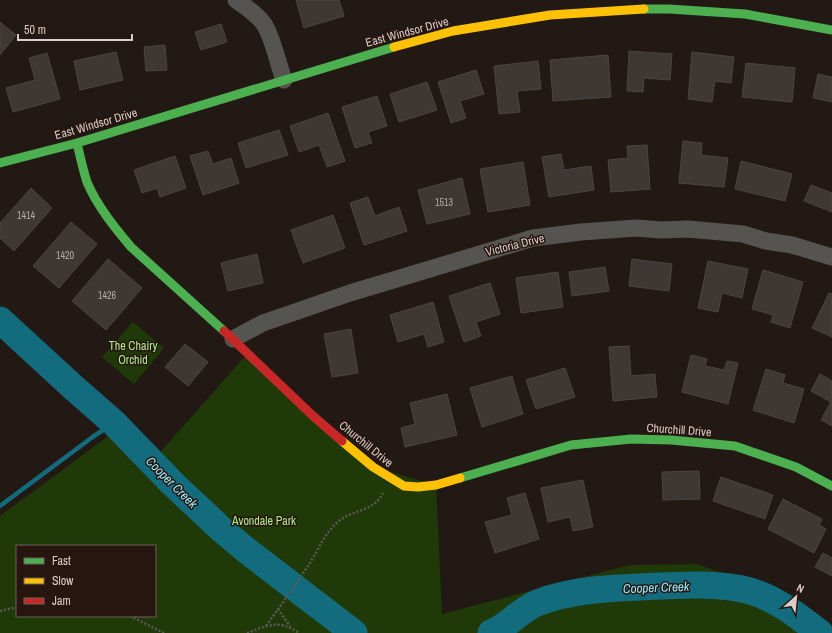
<svg xmlns="http://www.w3.org/2000/svg" width="832" height="633" font-family="'Archivo Narrow',sans-serif">
<style>
.green{fill:#1f3a08;fill-rule:evenodd}
.lines{fill:none;stroke-linecap:round;stroke-linejoin:round}
.stream{stroke:#136c7d;stroke-width:4.5}
.river{stroke:#136c7d;stroke-width:27}
.building{fill:#3f3734;stroke:#4c4441}
.path{stroke:#5c5956;stroke-width:2.5;stroke-dasharray:2 2;stroke-linecap:butt}
.street{stroke:#565451;stroke-width:17}
.fast{stroke:#4caf50;stroke-width:9}
.slow{stroke:#ffc107;stroke-width:9}
.jam{stroke:#c62828;stroke-width:9}
.labels{text-anchor:middle;stroke-width:3;stroke-linejoin:round;paint-order:stroke}
.number-label{font-size:10px;fill:#b4a8a4}
.street-label{font-size:12px;fill:#dbceca;stroke:#271610}
.park-label{font-size:12px;fill:#aeed8f;stroke:#271610}
.water-label{font-size:13px;font-style:italic;fill:#99eafd;stroke:#271610}
</style>
<rect width="100%" height="100%" fill="#221915"/>
<path class="green" d="M133,322L164,348L134,384L102,357Z
M248,353L373,467L436,485L442,614L630,565L697,564L775,592L832,633H0V516L119,428L155,458ZM17,546H155V616H17Z"/>
<g class="lines">
<path class="stream" d="M0,506L94,436L114,423"/>
<path class="river" d="M0,320L74,388L114,423L172,483L222,530L246,550L354,633
M491,633C508,626 519,611 537,603C575,588 619,588 659,586C690,585 721,583 750,591C777,599 798,616 820,633"/>
</g>
<path class="building" d="M296,0H339L344,16L304,28Z
M0,22L16,35L0,55Z
M221,24L227,42L201,50L195,32Z
M165,45L167,70L146,71L144,47Z
M629,51L672,54L670,80L644,78L643,92L627,91Z
M116,52L123,80L80,90L74,61Z
M692,52L734,57L731,83L715,81L712,102L688,99Z
M47,53L60,99L13,112L6,88L35,80L29,58Z
M608,55L611,97L553,101L550,60Z
M538,61L541,89L517,91L520,112L499,114L494,66Z
M746,63L795,68L792,102L742,97Z
M476,70L484,94L460,101L466,118L451,123L438,82Z
M818,74L832,77V102L813,98Z
M427,82L437,110L399,122L390,94Z
M377,96L387,126L368,132L372,143L355,148L342,107Z
M328,113L345,161L327,167L319,145L299,152L290,126Z
M279,130L288,155L246,168L238,143Z
M683,141L702,143L701,155L728,158L724,187L679,183Z
M647,145L650,189L611,192L608,160L628,158L627,146Z
M208,151L213,164L231,158L239,183L203,195L190,156Z
M561,154L564,170L591,166L594,190L549,197L542,157Z
M175,156L186,188L160,197L157,188L142,193L134,170Z
M741,161L792,174L785,201L735,189Z
M523,162L530,205L488,212L480,169Z
M462,178L470,214L427,224L418,190Z
M811,185L832,193V212L804,201Z
M31,188L52,208L14,251L0,238V223Z
M368,197L375,216L399,207L407,231L364,245L350,203Z
M333,215L345,248L303,263L291,230Z
M71,222L97,244L59,288L33,266Z
M257,254L263,283L228,291L221,263Z
M108,259L142,288L106,330L72,301Z
M632,259L672,264L669,291L629,286Z
M708,261L748,269L742,298L722,293L718,312L698,308Z
M605,267L609,291L572,296L569,272Z
M763,270L803,282L790,328L771,322L773,315L752,309Z
M558,272L563,307L521,313L516,278Z
M490,283L500,314L476,322L481,336L464,342L449,296Z
M829,293L832,294V337L812,328Z
M433,302L444,342L428,347L424,334L398,342L390,315Z
M351,329L358,373L332,377L324,334Z
M185,344L208,362L188,386L165,367Z
M629,346L631,376L655,374L657,397L613,401L609,347Z
M691,355L707,359L705,366L724,370L727,361L738,363L728,404L682,392Z
M565,368L575,397L536,409L526,380Z
M766,369L785,375L783,383L804,389L794,423L753,410Z
M820,374L832,381V426L821,420L831,402L811,391Z
M512,376L523,414L482,427L470,388Z
M447,394L457,435L405,447L401,428L415,424L410,403Z
M699,471L700,499L663,500L662,472Z
M721,477L773,495L765,519L713,501Z
M583,480L593,527L573,531L570,517L548,522L541,488Z
M525,493L539,539L495,553L485,522L512,515L507,498Z
M783,499L822,519L819,525L826,529L814,553L768,529Z
M823,553L832,558V576L815,567Z"/>
<g class="lines">
<path class="path" d="M278,609L290,626
M0,611L17,607
M130,616L164,633
M266,626C281,605 296,584 310,563C319,548 326,531 340,520C355,509 373,512 383,493
M247,633C269,625 278,619 299,633"/>
<path class="street" d="M236,0C246,7 257,14 264,24C273,38 278,64 284,80
M233,339L263,323L350,293L533,238L581,232L636,228L661,230L688,229L743,234L766,241L792,245L832,257"/>
<path class="fast" d="M644,9H669L745,14L832,30
M77,143C80,156 83,170 87,182C97,206 115,228 131,247L224,331
M0,163L77,143L394,47
M460,478L571,445L631,439L671,440L735,446L796,467L832,486"/>
<path class="slow" d="M394,47L453,31L550,15L644,9
M342,441L373,467L404,486L418,487L436,485L460,478"/>
<path class="jam" d="M224,331L313,416L342,441"/>
</g>
<g class="labels">
<g class="number-label">
<text x="444" y="206">1513</text>
<text x="26" y="219">1414</text>
<text x="65" y="259">1420</text>
<text x="107" y="299">1426</text>
</g>
<g class="street-label">
<text transform="translate(407 32) rotate(-15)" y="4">East Windsor Drive</text>
<text transform="translate(96 124) rotate(-16)" y="4">East Windsor Drive</text>
<text transform="translate(515 245) rotate(-14)" y="4">Victoria Drive</text>
<text transform="translate(679 430) rotate(4)" y="4">Churchill Drive</text>
<text transform="translate(366 444) rotate(39)" y="4">Churchill Drive</text>
</g>
<g class="park-label">
<text x="133" y="350">The Chairy<tspan x="133" dy="14">Orchid</tspan></text>
<text x="264" y="525">Avondale Park</text>
</g>
<g class="water-label">
<text transform="translate(172 482) rotate(45)" y="5">Cooper Creek</text>
<text transform="translate(656 587) rotate(-2)" y="5">Cooper Creek</text>
</g>
</g>
<rect x="16" y="545" width="140" height="72" fill="#271610" stroke="#6f605a"/>
<rect x="24" y="558" width="20" height="6" fill="#4caf50" stroke="#6f605a"/>
<text x="52" y="565" font-size="12" fill="#dbceca">Fast</text>
<rect x="24" y="578" width="20" height="6" fill="#ffc107" stroke="#6f605a"/>
<text x="52" y="585" font-size="12" fill="#dbceca">Slow</text>
<rect x="24" y="598" width="20" height="6" fill="#c62828" stroke="#6f605a"/>
<text x="52" y="605" font-size="12" fill="#dbceca">Jam</text>
<g transform="translate(796 597) rotate(27)" stroke="#271610" stroke-width="3" paint-order="stroke">
<path d="M0-3L7 15L0 10L-7 15Z" fill="#dbceca"/>
<text y="-6" font-size="11" font-weight="bold" text-anchor="middle" fill="#dbceca">N</text>
</g>
<path d="M18 34v6h114v-6" fill="none" stroke="#dbceca" stroke-width="2"/>
<text x="24" y="34" font-size="12" fill="#dbceca" stroke="#271610" stroke-width="3" paint-order="stroke">50 m</text>
</svg>
